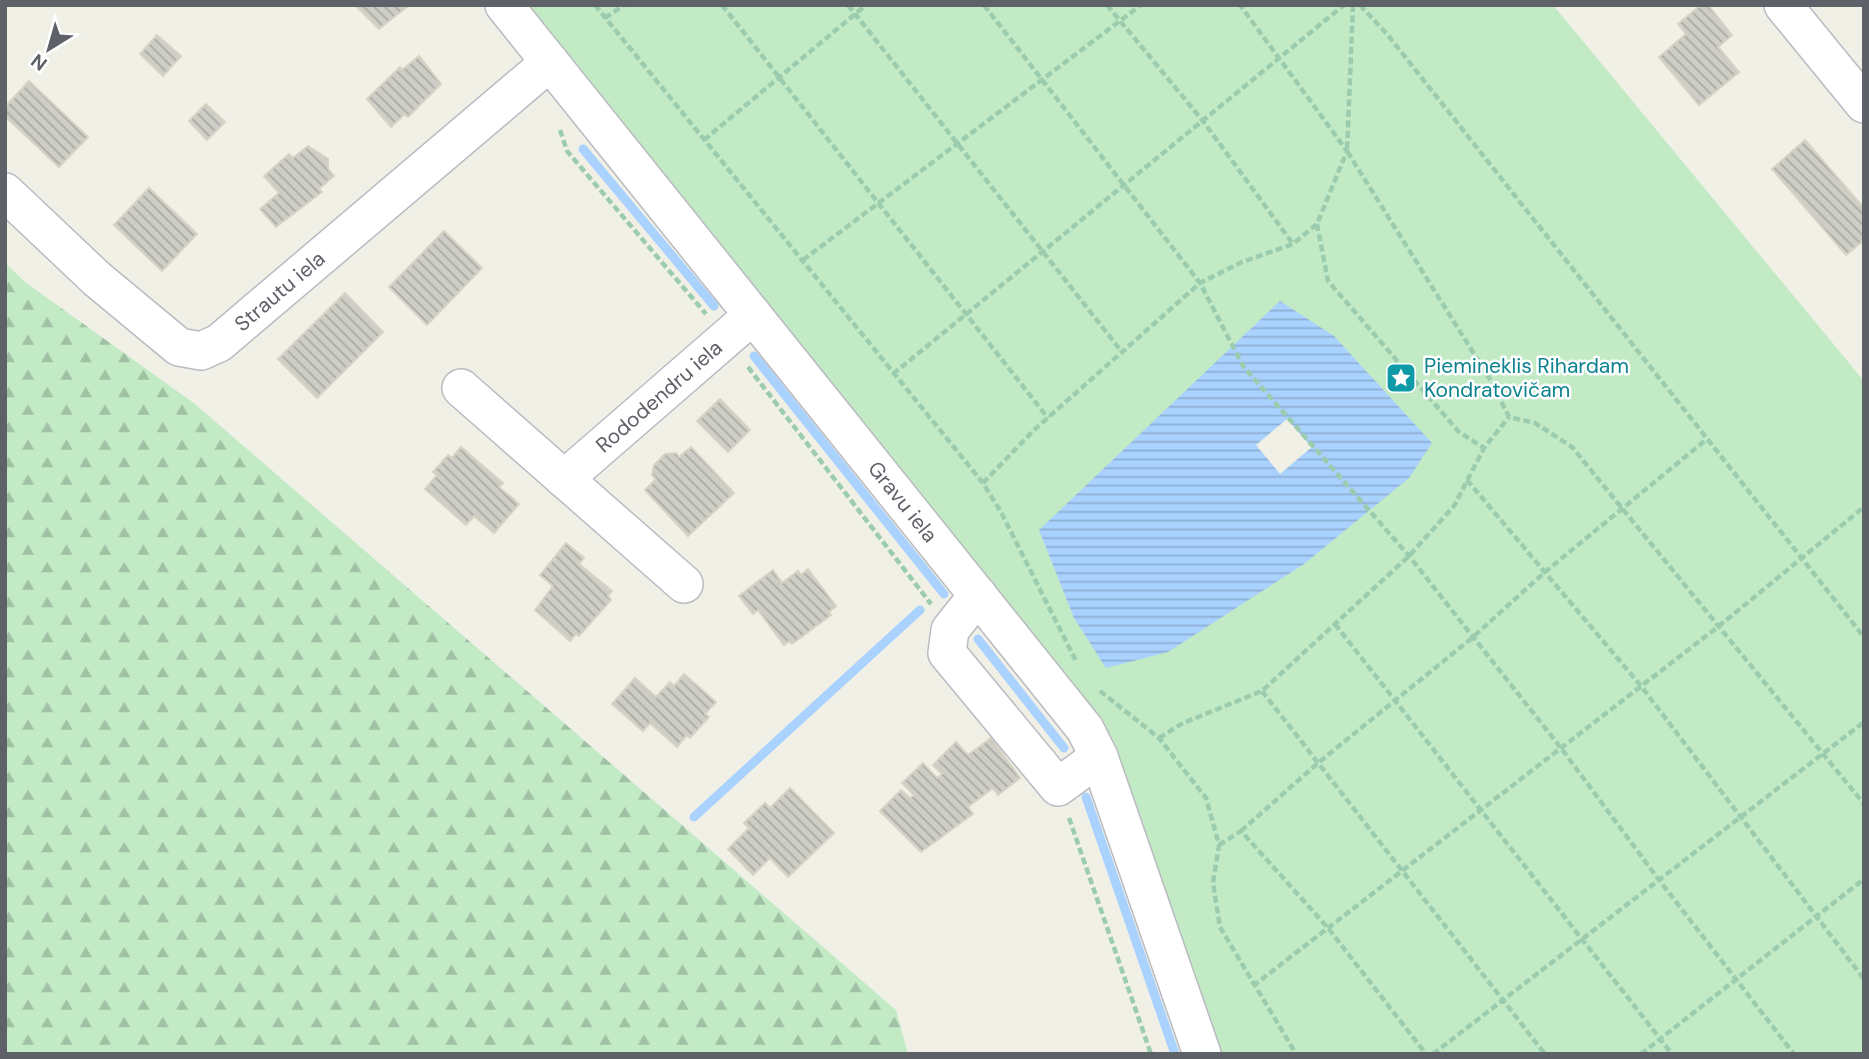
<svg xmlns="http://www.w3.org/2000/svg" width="1869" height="1059" font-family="'DM Sans',sans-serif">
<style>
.forest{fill:url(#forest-firs)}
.green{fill:#c2eac5}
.water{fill:url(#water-rules)}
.pier{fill:#f1f0e7}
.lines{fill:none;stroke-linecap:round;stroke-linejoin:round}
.stream{stroke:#a9d2ff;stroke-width:9}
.building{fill:url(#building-back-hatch);stroke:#d7d3c4;stroke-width:2}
.minor-casing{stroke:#b9bbc1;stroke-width:40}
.path{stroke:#9accad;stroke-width:4.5;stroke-dasharray:7 3.5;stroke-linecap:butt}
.minor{stroke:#fff;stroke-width:37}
.labels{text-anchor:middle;stroke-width:5;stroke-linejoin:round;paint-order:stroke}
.street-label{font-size:21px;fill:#5e6168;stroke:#fff}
.culture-label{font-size:21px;fill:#0d838f;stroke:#fff;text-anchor:start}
</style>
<defs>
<pattern id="forest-firs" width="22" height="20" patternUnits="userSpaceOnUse" patternTransform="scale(1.75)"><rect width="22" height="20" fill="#c2eac5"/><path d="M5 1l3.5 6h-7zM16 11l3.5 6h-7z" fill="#a1c1a4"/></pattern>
<pattern id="water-rules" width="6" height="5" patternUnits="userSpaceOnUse" patternTransform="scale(1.75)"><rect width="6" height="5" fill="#a9d2ff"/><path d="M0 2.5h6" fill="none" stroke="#8daed2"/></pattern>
<pattern id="building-back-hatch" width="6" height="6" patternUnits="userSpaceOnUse" patternTransform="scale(1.75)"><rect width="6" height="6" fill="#cecdc6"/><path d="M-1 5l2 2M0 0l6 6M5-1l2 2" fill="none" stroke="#aaaaa5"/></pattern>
</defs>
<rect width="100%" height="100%" fill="#f1f0e7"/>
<path class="forest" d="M5,263L25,282L195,404L896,1010L908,1054H5Z"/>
<path class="green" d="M526,5H1553L1864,381V1054H1217L1103,729Z"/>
<path class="water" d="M1280,301L1334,336L1432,443L1409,478L1304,564L1168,652L1106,668L1074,618L1039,530Z"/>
<path class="pier" d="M1287,419L1312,447L1280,474L1256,445Z"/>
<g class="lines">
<path class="stream" d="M583,149L714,306
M754,356L944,594
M978,639L1064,748
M1086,797L1175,1054
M694,817L920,610"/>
</g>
<path class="building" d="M355,5H405L407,7L379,29Z
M1701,5H1708L1732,35L1718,47L1739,72L1699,105L1659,57L1686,34L1678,24Z
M157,35L181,56L163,76L140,54Z
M419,56L441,84L408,117L405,114L391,127L367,99L400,67L402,70Z
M29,81L88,137L59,167L5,116V107Z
M206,104L225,122L207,140L189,121Z
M1805,140L1864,208V240L1846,255L1772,169Z
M308,146L328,159V169L334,176L319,189L322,192L276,227L260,209L279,193L264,176L289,154L293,158Z
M149,188L197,234L162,271L114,225Z
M444,231L482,268L427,325L389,287Z
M345,293L383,332L317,398L278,359Z
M720,399L750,430L728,452L697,421Z
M461,447L503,483L499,487L519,504L494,533L474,516L466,525L425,489L437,475L433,472L448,455L452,458Z
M691,447L734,493L688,536L645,490L656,479L652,475L654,465L665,454L676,453L679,457Z
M566,543L584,558L579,564L612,591L608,596L611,600L579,636L576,634L570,641L535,610L553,586L540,575Z
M808,569L836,606L829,612L831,615L792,644L789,641L784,645L758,610L753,614L739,596L773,570L782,583L798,571L801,575Z
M684,674L716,702L705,714L709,717L690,738L687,735L677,747L650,723L643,731L612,704L635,678L656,697L670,682L674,686Z
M991,738L1020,778L998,795L993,788L968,807L973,814L921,852L880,811L901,790L910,798L914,795L902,783L923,763L937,778L942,774L933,765L956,742L968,755Z
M790,788L834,833L788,877L770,858L753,875L728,849L749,828L744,823L765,803L770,808Z"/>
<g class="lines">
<g class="minor-casing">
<g id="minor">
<path id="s1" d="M504,5L1085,729L1099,757L1202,1054"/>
<path d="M1783,5L1864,104"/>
<path id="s2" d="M5,192L97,279L179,347L201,351L219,343L550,62"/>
<path d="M461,388L684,584"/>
<path id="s3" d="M564,479L753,315"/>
<path d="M978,595L950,630L947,653L1058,787L1099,757"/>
</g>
</g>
<path class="path" d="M595,5L983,483L1001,512L1077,663
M722,5L1048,418
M848,5L1122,352
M984,5L1200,283L1243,366L1409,556L1561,748L1659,880L1794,1054
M1107,5L1203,121L1293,244
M1353,5L1347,151L1491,381L1509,417L1535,423L1572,447L1864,804
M1360,5L1387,34L1864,637
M605,18L624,5
M560,130L567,151L706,314
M704,140L866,5
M1317,224L1328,281L1459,432L1484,448
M803,260L1141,5
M748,367L931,604
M893,374L1344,5
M1467,480L1641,686L1864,979
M983,483L1034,430L1200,283L1242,262L1293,244L1317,224L1347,151L1240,5
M1335,624L1672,1054
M1100,691L1159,738L1206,798L1219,845L1213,883L1220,927L1296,1054
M1262,691L1545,1054
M1159,738L1183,723L1262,691L1409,556L1454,506L1484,448L1509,417
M1069,818L1151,1054
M1241,831L1318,763L1472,638L1545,572L1707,439
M1219,845L1241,831L1328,928L1426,1054
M1253,986L1719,626L1864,507
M1433,1054L1864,722
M1641,1054L1864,879
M1863,1054L1864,1053"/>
<use href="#minor" class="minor"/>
</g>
<defs>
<g id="sight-square" transform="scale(1.575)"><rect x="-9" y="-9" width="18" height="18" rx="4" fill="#0f9aa8" stroke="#fff"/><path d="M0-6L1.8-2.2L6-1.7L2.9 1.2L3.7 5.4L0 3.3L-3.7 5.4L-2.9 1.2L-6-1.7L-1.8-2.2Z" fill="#fff"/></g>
</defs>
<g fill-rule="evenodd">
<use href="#sight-square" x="1401" y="378"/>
</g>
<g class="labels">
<g class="street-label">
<text dy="7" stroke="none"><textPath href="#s2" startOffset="355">Strautu iela</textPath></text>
<text dy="7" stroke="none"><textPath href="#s3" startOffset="126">Rododendru iela</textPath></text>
<text dy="7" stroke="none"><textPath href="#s1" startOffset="637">Gravu iela</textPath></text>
</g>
<g class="culture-label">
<text x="1424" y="373">Piemineklis Rihardam<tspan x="1424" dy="24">Kondratovičam</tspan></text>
</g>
</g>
<rect width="1869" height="1059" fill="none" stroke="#5e6168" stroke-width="14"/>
<g transform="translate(49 49) rotate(217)" stroke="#ffffff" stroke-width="5" paint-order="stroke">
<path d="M0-5L12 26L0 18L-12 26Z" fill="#5e6168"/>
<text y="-10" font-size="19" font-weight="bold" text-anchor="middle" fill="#5e6168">N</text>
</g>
</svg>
